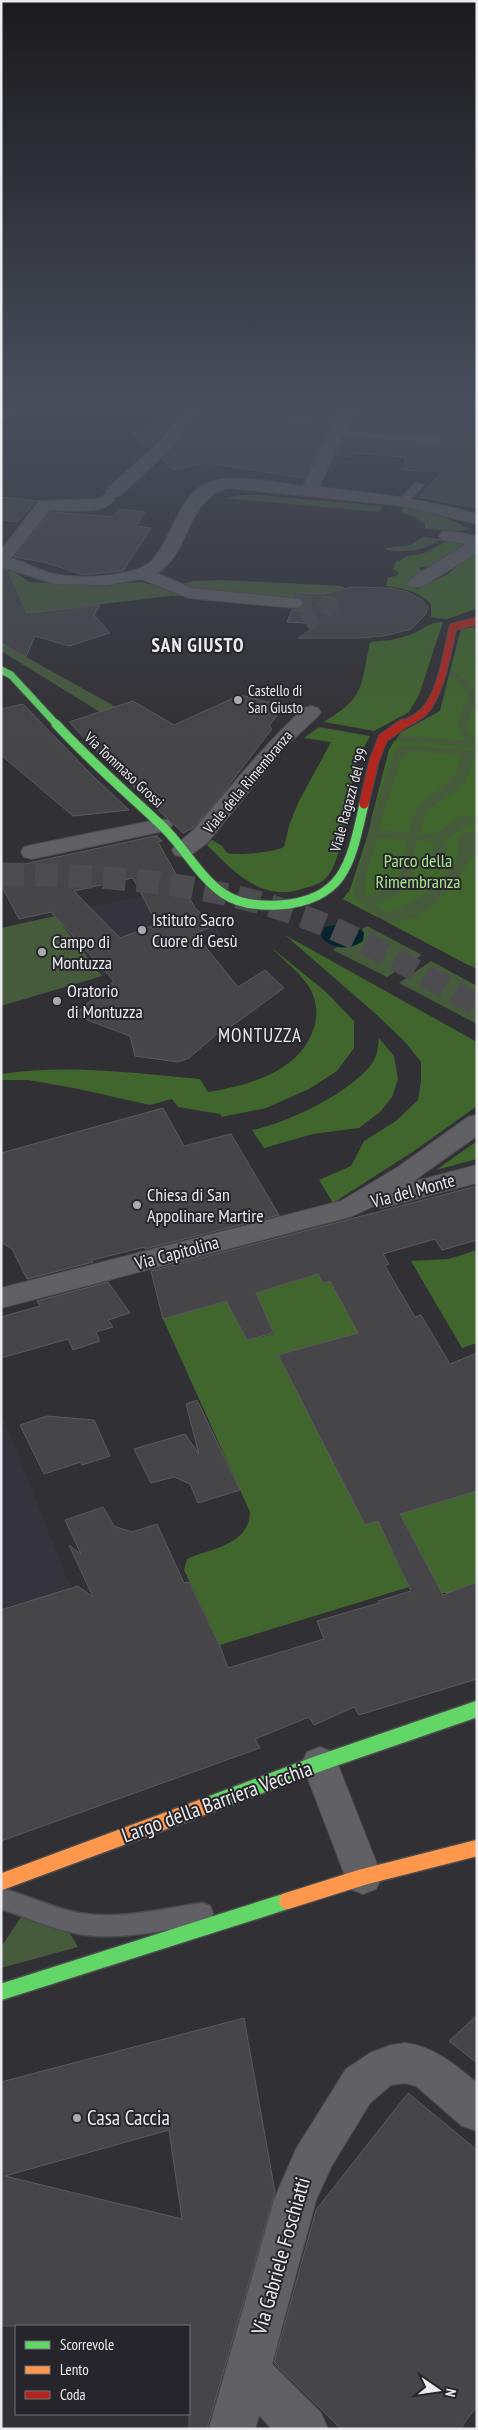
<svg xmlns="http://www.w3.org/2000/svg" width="478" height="2430" font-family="'PT Sans Narrow',sans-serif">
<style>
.built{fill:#35333e}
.green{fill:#465b3c}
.forest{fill:#41662d;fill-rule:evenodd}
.water{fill:#04252d}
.building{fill:#464548;stroke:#5b5a5e;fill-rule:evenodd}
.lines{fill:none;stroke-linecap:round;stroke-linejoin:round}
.street-tunnel{stroke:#4d4c50;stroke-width:18;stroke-dasharray:18 9;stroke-linecap:butt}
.primary-tunnel{stroke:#4d4c50;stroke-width:23;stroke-dasharray:23 11;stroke-linecap:butt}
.lane-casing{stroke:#4c4b4e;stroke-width:3}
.street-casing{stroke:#4c4b4e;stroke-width:2}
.fast-far2-casing{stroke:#4c4b4e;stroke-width:9}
.fast-far1-casing{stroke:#4c4b4e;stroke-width:11}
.fast-casing{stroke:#4c4b4e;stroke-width:19}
.slow-casing{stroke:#4c4b4e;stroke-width:19}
.jam-far1-casing{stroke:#4c4b4e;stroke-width:9}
.jam-casing{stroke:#4c4b4e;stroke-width:11}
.lane{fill:#616064;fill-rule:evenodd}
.street{fill:#616064;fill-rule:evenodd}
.fast-far2{stroke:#63d668;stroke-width:7}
.fast-far1{stroke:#63d668;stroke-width:9}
.fast{stroke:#63d668;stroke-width:16}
.slow{stroke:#ff974d;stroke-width:16}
.jam-far1{stroke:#b3261e;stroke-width:7}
.jam{stroke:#b3261e;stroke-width:9}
.poi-dot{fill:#abaaae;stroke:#26252b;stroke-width:2}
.labels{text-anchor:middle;stroke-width:4;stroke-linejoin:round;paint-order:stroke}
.far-poi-label{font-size:15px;fill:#ececf0;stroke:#26252b;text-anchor:start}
.far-street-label{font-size:15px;fill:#ececf0;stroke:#26252b}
.park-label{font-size:18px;fill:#a9e78b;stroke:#26252b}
.poi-label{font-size:18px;fill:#ececf0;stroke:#26252b;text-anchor:start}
.street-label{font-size:18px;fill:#ececf0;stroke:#26252b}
.far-district-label{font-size:19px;font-weight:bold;letter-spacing:1px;fill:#ececf0;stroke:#26252b}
.neighbourhood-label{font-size:19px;letter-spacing:1px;fill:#ececf0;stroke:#26252b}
.near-street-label{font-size:21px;fill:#ececf0;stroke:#26252b}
.near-poi-label{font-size:21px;fill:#ececf0;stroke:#26252b;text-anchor:start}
</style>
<rect width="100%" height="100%" fill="#313034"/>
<path class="built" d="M183,888L197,910L223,935L102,976L55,916L89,907Z
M1,1413L82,1616L1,1677Z"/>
<path class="green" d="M216,406H342L330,429L265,420L270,409L250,408L249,413L229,412L230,408Z
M243,495H259L382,506L379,512L225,498Z
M403,507L439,515L471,529L457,531L425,529V524L412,516L401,513Z
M423,537L441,539C422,552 407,552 385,550L386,548L411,545Z
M6,566L29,582L91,585L141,582L153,585L180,596H170L27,613Z
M223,580L342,586L345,588L323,594L298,593L295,601L207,593L182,584L193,581Z
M477,627V969L343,899L350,890L363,853L389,750L401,732L440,711L459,636Z
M1,643L116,707L100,712L1,651Z
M55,916L102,976L1,1006V928Z
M367,926L422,955L387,977L333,950L337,947H346L364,933L362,929Z
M431,961L477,986V1024L399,983Z
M21,1917L68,1930L78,1947L1,1968V1947Z"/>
<path class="forest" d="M450,540L463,545L431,566L421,567L419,569L422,571L406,583L418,589L449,573L464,560L477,553L476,609L447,619L431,617V604C419,591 403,588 386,586L388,578L398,575V572L393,569L397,560L400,561L406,556L422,554Z
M443,622L419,695L409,712L374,731L324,722C366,696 360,688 370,642C382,641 395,640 406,636C422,632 427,622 443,622Z
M477,627V742L467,731L470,712L476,704V696L472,686L451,669L461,629Z
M449,675C461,682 466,688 469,701C458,714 455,726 466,741L399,735L440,711Z
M319,727L370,736C364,746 359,759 355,771C348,795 343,862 326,878C319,885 308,887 298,890C260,901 231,869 207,845L212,840L222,846L227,853C238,856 274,852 284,847L289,826L298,803L331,742L304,738Z
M394,741L477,748V751L404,745L395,749L369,828L389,750Z
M415,751L460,756C458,795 414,788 409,833L378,829L400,762L406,754Z
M474,757H477V815C449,814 448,836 419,834L427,811L465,783Z
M477,822L473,832L464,834L457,841L460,853L452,868L443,864L448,844L442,840C455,838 462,823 477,822Z
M368,834C368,838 366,846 364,852C354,889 342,894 380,916L377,917L343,899L350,890Z
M378,838L407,840L400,874L392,887L366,897C360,886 374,850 378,838Z
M417,840L429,842L434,846L430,866L447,873C429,892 412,904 388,913L373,904L398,894L410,885Z
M472,856H477V962L470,966L389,923C396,921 405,921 412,918C439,907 458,880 472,856Z
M285,935L477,1042V1106L414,1151L333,1203L319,1180L351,1166L364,1141L396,1121L418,1100L421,1081V1062L406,1043L377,1015Z
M272,948L326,992L354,1021V1048L337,1071L309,1089L266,1108L222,1117L220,1114L178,1107L172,1099L150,1105L74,1088L28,1080H1V1074C68,1064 133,1073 200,1079L208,1092C250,1085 303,1071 315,1024C318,1011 316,996 307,984C298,971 283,960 272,948Z
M379,1038L394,1056L398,1079L392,1097L380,1112L359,1128L313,1134L264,1148L252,1130C286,1124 357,1090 374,1060C378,1054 378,1044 379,1038Z
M477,1141V1159L436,1170Z
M302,1244L323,1283L330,1281L358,1333L279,1355L365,1524L477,1491V1582L457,1612L447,1593H442L408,1529L392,1535V1552L409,1587L220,1645L184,1570L187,1559C210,1548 249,1546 250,1512L163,1319L267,1290ZM269,1323L274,1334L248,1340L242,1331Z
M477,1250V1343L462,1348L411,1261L449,1259Z"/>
<path class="water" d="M344,923L357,926L364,933L363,941C351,950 334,950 323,939L321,935L325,927Z"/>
<path class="building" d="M213,406L267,416L265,420L330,426L305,478L206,463L173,470L162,459L190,423Z
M359,406H477V508L419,497L442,472L403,470L406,457L350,453L348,457L336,455L344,438L437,446L444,442L437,436L348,429Z
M170,412L179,413L149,448L132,434Z
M1,497L37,501L17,522L1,520Z
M119,509L145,512L136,526L151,528L123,571L83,575L47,563L14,557L51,512L114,517Z
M1,569L8,571L27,613L100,605L94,615L110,633L69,646L35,636L26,657L1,643Z
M352,587L391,588L408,592L422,600L428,607L426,614L411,629L384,636L360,638H298L319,624L287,622L292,610L300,609L304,604L302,598L297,597L298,593L323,594Z
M240,695L284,706L269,726L272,729L219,798L193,828L183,833L110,765L69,722L133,701L174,725Z
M23,704L93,776L129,810L73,816L1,755V709Z
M156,835L162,841L158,842L195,908L214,926L196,933L200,940L238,987L265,970L284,988L229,1028L225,1027L189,1058L178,1062L135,1056L130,1036L74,1015L114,981L51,912L19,919L1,885V869L155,836L156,838ZM133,878L157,924L120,938L74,891Z
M163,1108L184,1146L231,1134L279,1215L145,1249V1247L92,1260L93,1262L27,1279L12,1249L1,1242V1153Z
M477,1186V1240L442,1250L435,1239L383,1254L389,1264L385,1266L415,1317L421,1315L450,1364L477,1353V1491L400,1514L443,1595L477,1582V1679L359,1715L354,1707L314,1725L309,1717L255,1739L260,1748L1,1841V1610L78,1586L93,1597L69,1545L81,1554L65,1520L103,1507L114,1526L132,1532L157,1524L184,1583L189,1582L220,1646L228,1668L324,1639L317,1621L379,1603L378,1601L411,1591L378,1521L365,1525L278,1355L358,1333L330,1281L323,1283L318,1274L256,1293L274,1333L247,1340L226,1301L163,1319L151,1271Z
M108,1282L130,1313L108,1320L113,1327L96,1332L100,1341L73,1350L68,1339L1,1358V1317L40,1306L37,1301Z
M197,1400L240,1490L198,1503L190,1484L174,1477L151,1483L134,1449L185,1434L199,1454L186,1404Z
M47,1416L94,1420L110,1456L82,1465L81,1462L44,1474L20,1425Z
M477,2015V2063L449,2041Z
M244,2018L275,2192L207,2429H189V2326H1V2082ZM169,2130L182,2219L5,2176Z
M408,2093L477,2150V2406L460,2429H341L274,2363L316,2210Z"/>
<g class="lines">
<path class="street-tunnel" d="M294,603L330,605L305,623"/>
<path class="primary-tunnel" d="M1,874C108,875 215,882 315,921C372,943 424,976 477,1005"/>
<g class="lane-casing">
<path id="lane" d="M336,430L437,438L442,441L437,444L333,435V431Z
M416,483L424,485L406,503H400V499Z
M1,1888C27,1895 52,1908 79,1913C119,1920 162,1909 202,1903L210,1906L213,1914L210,1922L202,1925C162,1930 119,1941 79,1934C51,1929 27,1917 1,1909Z"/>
</g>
<g class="street-casing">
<path id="street" d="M9,406H32L29,409L1,418V408Z
M189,406H206L189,422L169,450L120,496L114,497L115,499C103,516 69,510 50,510L11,558C24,562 37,569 50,573C75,579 125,578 148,564C155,559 160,550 164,543C175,522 183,496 205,484C229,472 276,483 303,486L342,406H357L319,487C373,493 425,499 477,514V524L403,506L228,488C185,500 191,553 157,573L191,588L300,599L303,603L300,607L294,608L188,598L141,579L107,585L55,584L1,567V550L39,501L97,499L107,494L106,492L108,488L157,444L179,416Z
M448,531L477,536V553L422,587H410L407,583L410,579L466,544L442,540L439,536L442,532Z
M311,706L318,708L321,712L318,716L285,747L208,842L191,855L183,857L175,855L172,850C179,840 190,835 197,826C232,785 265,744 304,708Z
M161,819L169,820L172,825L169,830L32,859L24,857L21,852L24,847L32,845Z
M477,1115V1136L412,1182L477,1165V1183L382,1208L374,1206L350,1217L1,1308V1288L341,1201L398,1167L468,1117Z
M320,1747L333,1752L382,1877L376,1889L363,1894L350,1889L302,1763L307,1752Z
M405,2043C433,2046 456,2065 477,2083V2131L462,2126L416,2086L405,2083L391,2085L370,2103L331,2167L316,2200L272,2364L321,2413L328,2429H272L259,2415L255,2429H209L274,2200L296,2149L346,2069L370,2053L391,2045Z"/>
</g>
<g class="fast-far2-casing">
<path id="fast-far2" d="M1,670L11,675L58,726"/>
</g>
<g class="fast-far1-casing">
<path id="fast-far1" d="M56,724C89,760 125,791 160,824C183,845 198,876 224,894C239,904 261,906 279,905C346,900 351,861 364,804"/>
</g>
<g class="fast-casing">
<path id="fast" d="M203,1807L320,1763L477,1709
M1,1992L287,1901"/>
</g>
<g class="slow-casing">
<path id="slow" d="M1,1882L203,1807
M287,1901L363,1877L477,1848"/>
</g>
<g class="jam-far1-casing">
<path id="jam-far1" d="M401,726C411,720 423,716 429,705C443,684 447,652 453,627L477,621"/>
</g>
<g class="jam-casing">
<path id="jam" d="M364,804L374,761L383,738L403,724"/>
</g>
<use href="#lane" class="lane"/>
<use href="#street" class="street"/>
<use href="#fast-far2" class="fast-far2"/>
<use href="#fast-far1" class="fast-far1"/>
<use href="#fast" class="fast"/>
<use href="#slow" class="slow"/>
<use href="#jam-far1" class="jam-far1"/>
<use href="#jam" class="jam"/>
</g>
<linearGradient id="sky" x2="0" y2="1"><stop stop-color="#1b1a1d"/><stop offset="0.54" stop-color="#484e5c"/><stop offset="1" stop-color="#484e5c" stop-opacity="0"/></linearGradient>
<rect width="478" height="746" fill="url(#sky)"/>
<g class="poi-dot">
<circle cx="238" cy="700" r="5"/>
<circle cx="142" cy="930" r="5"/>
<circle cx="42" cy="952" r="5"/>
<circle cx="57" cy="1001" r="5"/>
<circle cx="137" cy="1205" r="5"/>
<circle cx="77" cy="2118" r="5"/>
</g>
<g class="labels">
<g class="far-poi-label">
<text x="248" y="696">Castello di<tspan x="248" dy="17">San Giusto</tspan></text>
</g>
<g class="far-street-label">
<text transform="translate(124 770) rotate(43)" y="5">Via Tommaso Grossi</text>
<text transform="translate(248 782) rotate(-50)" y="5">Viale della Rimembranza</text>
<text transform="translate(349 800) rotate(-75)" y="5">Viale Ragazzi del '99</text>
</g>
<g class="park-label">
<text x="418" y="867">Parco della<tspan x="418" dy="21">Rimembranza</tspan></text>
</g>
<g class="poi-label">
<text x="152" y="926">Istituto Sacro<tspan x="152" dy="21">Cuore di Gesù</tspan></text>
<text x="52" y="948">Campo di<tspan x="52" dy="21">Montuzza</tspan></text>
<text x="67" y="997">Oratorio<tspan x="67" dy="21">di Montuzza</tspan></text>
<text x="147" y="1201">Chiesa di San<tspan x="147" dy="21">Appolinare Martire</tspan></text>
</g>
<g class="street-label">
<text transform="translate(413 1191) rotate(-15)" y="6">Via del Monte</text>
<text transform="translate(177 1253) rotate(-15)" y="6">Via Capitolina</text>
</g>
<g class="far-district-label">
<text x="198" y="652">SAN GIUSTO</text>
</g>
<g class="neighbourhood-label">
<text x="260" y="1042">MONTUZZA</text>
</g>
<g class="near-street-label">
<text transform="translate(217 1802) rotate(-20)" y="7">Largo della Barriera Vecchia</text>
<text transform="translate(281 2256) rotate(-74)" y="7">Via Gabriele Foschiatti</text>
</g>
<g class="near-poi-label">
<text x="87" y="2125">Casa Caccia</text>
</g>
</g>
<rect width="478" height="2430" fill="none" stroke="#ececf0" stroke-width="5"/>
<rect x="15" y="2325" width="175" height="90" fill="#26252b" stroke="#75757a"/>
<rect x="25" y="2341" width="25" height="8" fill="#63d668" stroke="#75757a"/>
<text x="60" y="2350" font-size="15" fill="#ececf0">Scorrevole</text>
<rect x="25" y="2366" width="25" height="8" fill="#ff974d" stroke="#75757a"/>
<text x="60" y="2375" font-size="15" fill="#ececf0">Lento</text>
<rect x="25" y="2391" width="25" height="8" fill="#b3261e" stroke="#75757a"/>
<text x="60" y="2400" font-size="15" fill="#ececf0">Coda</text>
<g transform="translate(438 2390) rotate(103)" stroke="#26252b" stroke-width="4" paint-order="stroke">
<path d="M0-4L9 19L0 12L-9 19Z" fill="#ececf0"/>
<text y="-8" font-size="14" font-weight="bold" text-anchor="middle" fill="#ececf0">N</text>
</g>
</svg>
